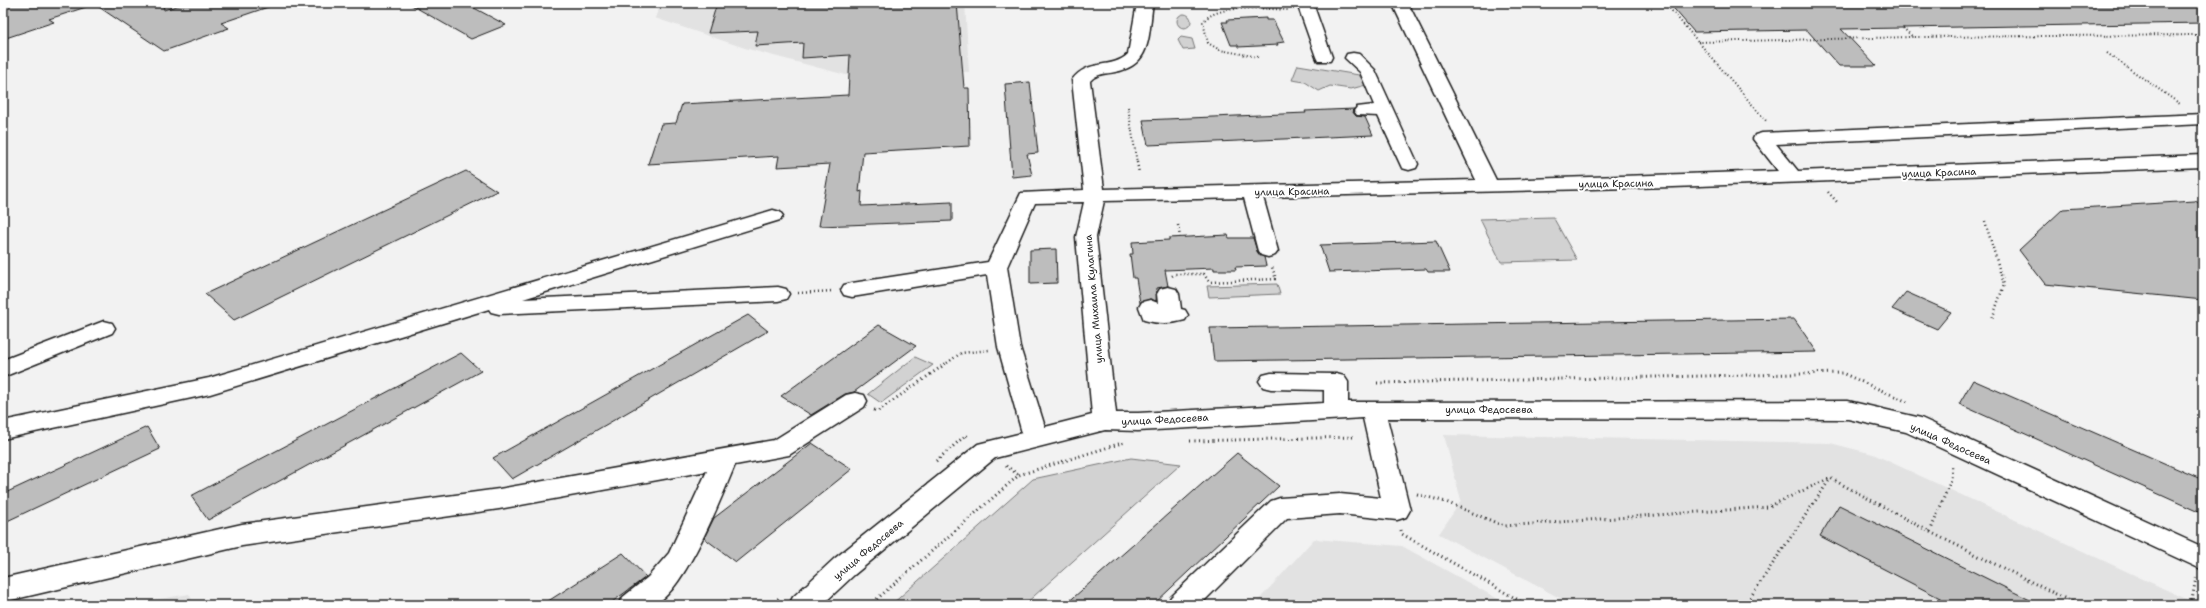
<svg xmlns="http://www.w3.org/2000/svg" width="2206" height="608" font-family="'Shantell Sans',sans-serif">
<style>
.built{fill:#e2e2e2}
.green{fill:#d2d2d2;stroke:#777}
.building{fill:#bdbdbd;stroke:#1c1c1c}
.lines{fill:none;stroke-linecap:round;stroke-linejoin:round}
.minor-casing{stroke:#1c1c1c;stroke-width:3}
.path-far2{stroke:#1c1c1c;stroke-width:2;stroke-dasharray:1 2.5;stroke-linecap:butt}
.path-far1{stroke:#1c1c1c;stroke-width:2.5;stroke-dasharray:1 3;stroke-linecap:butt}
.path{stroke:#1c1c1c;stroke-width:3;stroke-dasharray:1 3.5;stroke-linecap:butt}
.minor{fill:#fff;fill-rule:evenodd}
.labels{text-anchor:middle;stroke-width:4;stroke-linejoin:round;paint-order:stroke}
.street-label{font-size:10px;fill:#1c1c1c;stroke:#fff}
</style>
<rect width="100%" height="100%" fill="#f2f2f2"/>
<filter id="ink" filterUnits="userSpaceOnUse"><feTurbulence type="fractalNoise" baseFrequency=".025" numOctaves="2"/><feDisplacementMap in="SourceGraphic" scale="8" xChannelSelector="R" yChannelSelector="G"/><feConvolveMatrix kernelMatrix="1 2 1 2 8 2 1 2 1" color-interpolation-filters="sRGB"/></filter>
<g filter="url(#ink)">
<path class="built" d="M661,3H965L969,72L846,75L748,49L655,18Z
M1444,435L1830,443L1873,454L2199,605H1573L1439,534L1461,501Z
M1314,539L1402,546L1509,605H1254Z
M189,594L195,605H126Z"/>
<path class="green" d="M1177 21a7 7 0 1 1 14 0a7 7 0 1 1-14 0Z
M1181,37L1192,39L1195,49L1183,50L1178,40Z
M1298,65L1359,75L1366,85L1351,89L1330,86L1319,91L1305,82L1292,80Z
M1553,217L1577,260L1501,262L1480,219Z
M1277,284L1280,294L1209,297L1207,286Z
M915,357L933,365L881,403L868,394Z
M1131,458L1181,464L1024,605H891L1033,479Z"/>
<path class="building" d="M3,3H86V7L49,19L54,22L3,39Z
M93,3H163L164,10L185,3H271V6L221,23L229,28L164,51Z
M408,3H465L506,25L471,39Z
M717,3H957L964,88H969L970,146L863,152L859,192L862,191L861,206L952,202V221L819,226L830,164L777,167L779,156L648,164L661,124L676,123L682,104L848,95L850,55L802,58L803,43L755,46L758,31L708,33Z
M1669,3H2203V23L1841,29L1876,66H1839L1807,30L1694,32Z
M1266,18V20H1273L1284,42L1277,43L1278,45L1238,47V45H1231L1222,22H1228L1227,20Z
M1030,82L1038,153L1027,154L1032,175L1012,177L1005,84Z
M1354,109L1352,111L1356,116L1365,117L1373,135L1148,145L1143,120L1306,113L1305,111Z
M466,171L497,191L234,320L205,294Z
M2195,201L2203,205V300L2045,284L2019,250L2063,209Z
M1228,235L1229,238H1253L1257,251L1264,257L1266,266L1235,267L1236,270H1214V268L1165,270L1168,286L1157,288L1156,301L1150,299L1140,303L1136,278H1133L1130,254H1133L1132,242L1169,240V238Z
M1436,241L1450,272H1428L1426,269L1329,272L1320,245Z
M1056,249L1057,283L1030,284V250Z
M1906,292L1951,312L1937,329L1892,309Z
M748,315L768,331L512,479L493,458Z
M1794,319L1817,352L1214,361L1210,328Z
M879,325L916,346L854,392L845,394L811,415L781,396Z
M461,353L481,371L208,520L191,496Z
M1973,380L2203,480V514L1959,404Z
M147,427L160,449L3,523V494Z
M812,443L852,469L736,562L704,538L714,518Z
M1237,453L1279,486L1153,605H1065Z
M1839,505L2040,605H1937L1940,598L1820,536Z
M623,553L646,577L608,605H542Z"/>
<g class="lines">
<g class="minor-casing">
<path id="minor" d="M1137,3H1153C1148,34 1153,65 1115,72C1106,74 1097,73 1090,81L1104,189L1476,180L1392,3H1408L1496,180L1778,171L1753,139L1755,135L1762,133L2203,114V124L1776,144L1798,171L2203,155V167L1673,187L1263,197L1278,251L1275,255L1268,257L1261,255L1258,251L1244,198L1104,201L1096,237L1116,413H1138L1324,403V390L1271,389L1263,387L1259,381L1263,375L1271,373L1336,374L1344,376L1348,382V402L1848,401L1921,418L2203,547V570L1906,432L1848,419L1387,418L1410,510L1406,517L1397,520L1340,514L1287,518L1200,605H1167L1171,597L1271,501L1280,498L1340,494L1381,498L1363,418L1138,431L1105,430L995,458L854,575L822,605H789L793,597L834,559L978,444L1022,433L998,347L987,275L852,297L844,295L841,290L844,285L852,283L988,262L1021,193L1084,190L1072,80C1088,58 1112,70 1128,54ZM1084,202L1076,237L1092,415L1045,427L1020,347L1007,267L1035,203Z
M1307,4L1313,6L1315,9L1332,57L1330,61H1318L1316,57L1299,9L1301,6Z
M1353,53L1359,54L1375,70L1418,164L1416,168L1409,170L1402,168L1378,116L1357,115L1354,111L1357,107L1374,105L1360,72L1345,58L1347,54Z
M773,210L780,212L783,216L780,220L523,299L778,287L786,289L789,294L786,299L778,301L499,314L491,312L489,309L210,394L3,439V421L209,378Z
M1168,287L1176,289L1179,294L1181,309L1185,310L1188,315L1185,320C1172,324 1157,324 1144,320L1139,307L1142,302L1150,300L1158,303L1157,294L1160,289Z
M104,321L112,323L115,328L112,333L3,377V360Z
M855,393L864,395L867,401L864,407L789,455L735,465C723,494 682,598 652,605C642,607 629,605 619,605L623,597L648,577L669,553L707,471L499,509L242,546L3,602V578L242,524L499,489L774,440L846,395Z"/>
</g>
<path class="path-far2" d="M1665,3L1767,122
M1903,28L1913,37
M1698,42L1913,37L2203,35
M2107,53L2180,104
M1258,57L1220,50L1208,43L1203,22C1217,3 1266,9 1288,10
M1128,107L1137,163"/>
<path class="path-far1" d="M1137,162L1139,173
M1828,192L1837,202
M1985,221L2004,285L1992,319
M1178,225L1180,237
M1172,276L1175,274H1204L1209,282L1276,279L1272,267
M798,293L833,291
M947,363L961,353L989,350"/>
<path class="path" d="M1377,383L1842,373L1908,402
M874,410L878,411L948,362
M1190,441L1356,437
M936,461L966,435L969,438
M1006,466L1019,475
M1417,494L1446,502L1504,526L1768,507L1830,478L1930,532L1951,480L1952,464
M1401,530L1402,534L1527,605
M1930,532L2078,605
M724,601L729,605
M771,605L780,597
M870,605L1019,475L1125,442
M1745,605L1830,479
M2191,605L2196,578"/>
<use href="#minor" class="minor"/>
</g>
</g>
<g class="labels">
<g class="street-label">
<text transform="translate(1939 172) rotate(-2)" y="4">улица Красина</text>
<text transform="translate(1616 183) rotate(-1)" y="4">улица Красина</text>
<text transform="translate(1292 191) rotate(-1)" y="4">улица Красина</text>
<text transform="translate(1093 299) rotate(-95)" y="4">улица Михаила Кулагина</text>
<text x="1489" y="413">улица Федосеева</text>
<text transform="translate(1165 419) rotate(-3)" y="4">улица Федосеева</text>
<text transform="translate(1951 443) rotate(24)" y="4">улица Федосеева</text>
<text transform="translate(868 549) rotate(-40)" y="4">улица Федосеева</text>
</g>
</g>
<rect width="2206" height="608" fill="none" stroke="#fff" stroke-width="16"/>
<rect x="8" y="8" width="2190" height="592" fill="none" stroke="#1c1c1c" stroke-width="1.5" filter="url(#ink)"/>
</svg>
